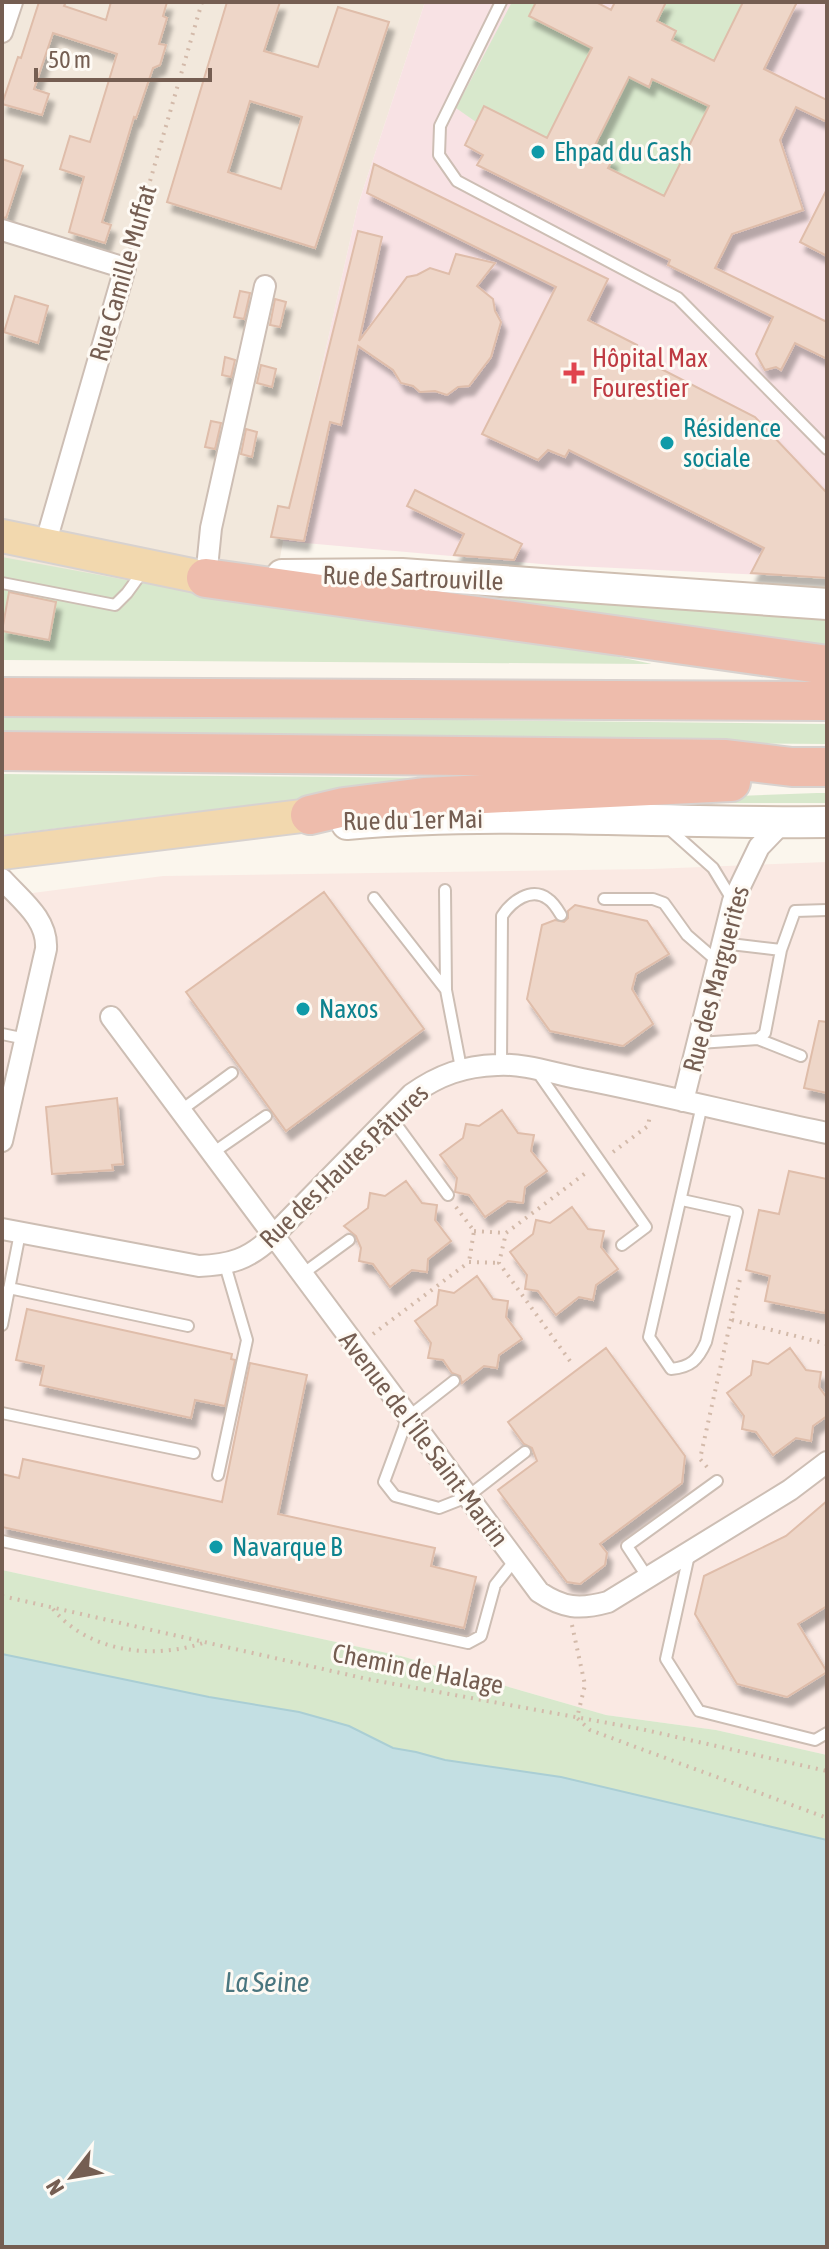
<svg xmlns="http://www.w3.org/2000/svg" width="829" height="2249" font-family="'Asap Condensed',sans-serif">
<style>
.residential{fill:#f2e8dc}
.commercial{fill:#fae9e3}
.medical{fill:#f8e2e4}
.green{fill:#d8e8cc}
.water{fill:#c3dfe3;stroke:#aaced4;stroke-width:2}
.building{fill:#eed6c8;stroke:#dfbdaa;stroke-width:2;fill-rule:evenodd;filter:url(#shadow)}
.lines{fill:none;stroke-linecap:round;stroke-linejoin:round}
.service-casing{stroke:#cdbeb4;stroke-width:14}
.minor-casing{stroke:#cdbeb4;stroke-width:24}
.secondary-casing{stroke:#cfbfb1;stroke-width:34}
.primary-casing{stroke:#d8d2cf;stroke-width:36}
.motorway-casing{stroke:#d8d2cf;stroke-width:42}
.path{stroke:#d3baaa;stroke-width:4;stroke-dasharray:2 6;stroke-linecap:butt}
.service{stroke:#fff;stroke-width:10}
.minor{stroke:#fff;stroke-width:20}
.secondary{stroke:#fff;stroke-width:30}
.primary{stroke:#f2d8ae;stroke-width:32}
.motorway{stroke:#eebcac;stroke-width:38}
.culture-dot{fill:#0f9aa8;stroke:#fefaf4;stroke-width:3}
.health-dot{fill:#e0444e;stroke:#fefaf4;stroke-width:3}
.labels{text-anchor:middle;stroke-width:6;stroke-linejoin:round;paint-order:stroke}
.culture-label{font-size:26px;fill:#0d838f;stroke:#fefaf4;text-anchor:start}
.street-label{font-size:26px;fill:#755e52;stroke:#fefaf4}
.health-label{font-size:26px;fill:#be3a42;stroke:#fefaf4;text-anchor:start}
.water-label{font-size:28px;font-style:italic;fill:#4a767f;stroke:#fefaf4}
</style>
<defs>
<filter id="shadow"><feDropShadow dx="5" dy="9" stdDeviation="2" flood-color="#0004"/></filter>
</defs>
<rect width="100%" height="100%" fill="#fbf6ed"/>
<path class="residential" d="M2,2H425L358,205L283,541L266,639L2,567Z"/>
<path class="commercial" d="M827,862V1755L716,1730L606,1715L401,1656L2,1570V897L163,876L652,869Z"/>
<path class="medical" d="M425,2H827V578L552,565L283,541L358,205Z"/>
<path class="green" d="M512,2H536L529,16L592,48L554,141L484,107L476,122L456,108Z
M667,2H743L714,61L672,40L676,31L657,21Z
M629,77L648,87L652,79L709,106L664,196L608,168L593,149Z
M2,557L235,600L582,649L652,664L2,660Z
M385,580L827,618V651Z
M2,715L827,724V744L2,737Z
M2,774L446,778L340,794L2,835Z
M817,793H827V803H549Z
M2,1570L401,1656L606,1715L716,1730L827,1755V1840L561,1777L445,1760L416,1752L393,1748L349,1726L299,1712L209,1697L2,1654Z"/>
<path class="water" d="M2,1654L209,1697L299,1712L349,1726L393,1748L416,1752L445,1760L561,1777L827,1840V2247H2Z"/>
<path class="building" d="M39,2H66L64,6L106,20L111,2H167L163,16L167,18L159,44L166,45L160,65L153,68L136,118L134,117L102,222L111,225L105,243L69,232L84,177L60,169L70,136L90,142L117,54L53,33L34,89L49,94L42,115L2,104L18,57L21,58Z
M227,2H280L264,51L318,67L338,7L389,22L315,248L167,202ZM250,101L302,117L281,189L228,172Z
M536,2H596L611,10L615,2H666L657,21L676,31L672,40L714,61L743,2H797L764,69L827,100V122L796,107L780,140L803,210L732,234L715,268L827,322V359L795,343L781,370L776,367L765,370L756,354L773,317L668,265L670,260L477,165L483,155L465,145L484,106L547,138L592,48L529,16ZM629,77L649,87L652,79L709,106L664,196L608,168L613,159L593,149Z
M2,159L23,166L6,218L2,217Z
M374,164L608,279L588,320L637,345L632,354L755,417L827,493V578L751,573L764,548L569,450L565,457L548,450L538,460L482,434L556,287L367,193Z
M827,189V256L800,242Z
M358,231L382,237L359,341L407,277L417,275L430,268L449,274L456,254L495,263L477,286L493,299L495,311L501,322L491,357L469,386L458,387L447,395L435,391L420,392L413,386L401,383L393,370L358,346L341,425L330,422L304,541L271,537L278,506L289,508Z
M240,291L250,293L244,319L234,317Z
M15,296L48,306L38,343L4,332Z
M275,299L286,302L280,327L270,325Z
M225,357L235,360L231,377L222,375Z
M261,365L276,369L272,387L257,383Z
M211,421L221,423L215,449L205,447Z
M246,429L257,432L252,457L241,454Z
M415,490L522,544L514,560L454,555L464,534L407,506Z
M9,592L56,602L49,640L2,631Z
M324,892L424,1029L286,1131L186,992Z
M575,905L647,921L669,954L636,974L632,989L653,1024L623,1046L550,1031L527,999L542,925L555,920L564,922L568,918V911Z
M819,1021L827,1022V1093L804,1088Z
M117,1098L123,1164L112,1165L113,1170L52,1174L46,1107Z
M502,1110L518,1133L534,1135L531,1151L547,1171L525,1187L523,1203L508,1201L485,1217L469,1195L455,1192L457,1178L440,1155L463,1138L466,1124L479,1126Z
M789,1171L827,1179V1304L825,1313L765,1301L770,1276L746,1270L759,1210L779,1214Z
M406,1181L422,1203L437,1205L435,1220L451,1241L428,1259L427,1272L412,1270L390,1287L373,1264L359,1261L361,1248L356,1236L344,1226L368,1208L370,1193L385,1196Z
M572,1207L588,1229L604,1231L601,1247L618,1269L596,1285L593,1300L579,1297L556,1315L538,1291L525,1289L527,1275L510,1252L533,1234L536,1220L550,1223Z
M477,1276L493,1299L508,1301L506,1317L522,1339L499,1355L497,1368L484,1366L462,1383L460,1376L452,1373L443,1360L428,1358L431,1343L415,1321L437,1305L439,1290L454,1293Z
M27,1309L232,1354L231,1359L235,1360L225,1406L195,1400L191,1418L40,1385L44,1366L16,1360Z
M606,1348L685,1456L682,1483L600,1544L607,1553L605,1565L580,1584L567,1582L498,1490L537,1461L532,1448L524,1444L508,1422Z
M790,1348L806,1370L821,1372L819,1387L827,1398V1416L813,1426L811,1441L796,1438L773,1455L756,1432L742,1429L744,1416L727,1393L751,1375L753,1361L768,1364Z
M250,1363L307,1375L278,1514L435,1548L431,1566L476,1577L464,1628L2,1527V1474L19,1478L23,1459L222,1502Z
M827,1501V1606L798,1624L827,1672L787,1697L737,1684L695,1614L704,1576L786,1536Z"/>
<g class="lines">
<g class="service-casing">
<path id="service" d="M501,2L440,126L439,155L457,181L678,298L827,449
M2,583L115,605L127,593L143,571
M667,827L713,868L733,901
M445,890L446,990L461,1068
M374,898L446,990
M604,899H653L664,903L687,935L717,961
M722,943L781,950
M2,1034L26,1039
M758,1039L801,1056
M699,1043L758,1039L765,1033L781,950L795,911L827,910
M501,1064L502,916C511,902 531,886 548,899C553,902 558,910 561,915
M536,1070L646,1227L622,1245
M180,1111L232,1073
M390,1116L448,1195
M211,1154L266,1116
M682,1200L737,1212L706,1342C698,1360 691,1367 671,1369L649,1337L702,1105
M301,1275L349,1240
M9,1288L188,1326
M2,1325L20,1233
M454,1381L408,1417L384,1482L395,1496L439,1508L467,1497L525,1452
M2,1413L194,1453
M218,1475L247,1340L225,1265
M2,1541L468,1643L481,1636L495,1585L515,1560
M689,1555L666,1659L699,1711L815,1740L827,1733
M648,1578L627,1546L717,1481"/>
</g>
<g class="minor-casing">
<path id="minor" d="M2,32L12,2
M2,230L125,268L45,545
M206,578L211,528L265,286
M2,879C21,900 48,919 46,949L2,1141
M111,1017L539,1592C563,1608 579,1610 608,1602L790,1490L827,1462
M683,1101L733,901L759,847L782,823
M2,1229L199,1266C230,1265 249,1259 272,1237L412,1094C439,1075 464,1066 497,1065C524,1063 555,1074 582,1079C664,1095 745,1116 827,1133"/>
</g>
<g class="secondary-casing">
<path id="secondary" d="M282,575L402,574L827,604
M347,824C506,810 667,824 827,822"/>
</g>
<g class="primary-casing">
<path id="primary" d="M2,536L206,578
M2,853L310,815"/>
</g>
<g class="motorway-casing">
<path id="motorway" d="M206,578L827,665
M2,697L827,701
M2,751L726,759L792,767H827
M310,815L344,807L424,797L731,782"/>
</g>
<path class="path" d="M130,250L202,2
M613,1152L648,1126L650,1115
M456,1207L474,1231L469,1262
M474,1231L506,1233
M732,1320L827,1344
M373,1334L469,1262L499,1263
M570,1361L499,1263L506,1233L587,1172
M707,1467L700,1459L740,1279
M2,1596L367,1679L641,1729L827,1771
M53,1609C89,1653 155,1660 206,1642
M572,1625L585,1685L577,1718L590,1730L827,1818"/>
<use href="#service" class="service"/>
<use href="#minor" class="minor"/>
<use href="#secondary" class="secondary"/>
<use href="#primary" class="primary"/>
<use href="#motorway" class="motorway"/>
</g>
<g class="culture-dot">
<circle cx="538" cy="152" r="8"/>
<circle cx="667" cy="443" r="8"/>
<circle cx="303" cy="1009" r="8"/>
<circle cx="216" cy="1547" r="8"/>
</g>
<path class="health-dot" d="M570 361h8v8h8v8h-8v8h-8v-8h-8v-8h8z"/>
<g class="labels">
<g class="culture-label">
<text x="554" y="161">Ehpad du Cash</text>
<text x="683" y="437">Résidence<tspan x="683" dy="30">sociale</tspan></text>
<text x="319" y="1018">Naxos</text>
<text x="232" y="1556">Navarque B</text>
</g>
<g class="street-label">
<text transform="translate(123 273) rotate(-74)" y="9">Rue Camille Muffat</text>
<text transform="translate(413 578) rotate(2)" y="9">Rue de Sartrouville</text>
<text transform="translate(413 820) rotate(-1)" y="9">Rue du 1er Mai</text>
<text transform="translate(716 979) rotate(-75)" y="9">Rue des Marguerites</text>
<text transform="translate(344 1166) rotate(-44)" y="9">Rue des Hautes Pâtures</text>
<text transform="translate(424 1439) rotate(53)" y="9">Avenue de l'Île Saint-Martin</text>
<text transform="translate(418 1669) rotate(11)" y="9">Chemin de Halage</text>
</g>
<g class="health-label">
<text x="592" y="367">Hôpital Max<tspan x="592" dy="30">Fourestier</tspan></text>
</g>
<g class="water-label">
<text x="267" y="1992">La Seine</text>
</g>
</g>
<rect width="829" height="2249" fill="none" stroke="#755e52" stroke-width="8"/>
<g transform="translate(72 2177) rotate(239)" stroke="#fefaf4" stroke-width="6" paint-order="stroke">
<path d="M0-6L14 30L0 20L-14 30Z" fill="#755e52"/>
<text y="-12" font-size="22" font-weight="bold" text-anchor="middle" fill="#755e52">N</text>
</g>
<path d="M36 68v12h174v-12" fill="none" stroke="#755e52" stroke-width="4"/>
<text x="48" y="68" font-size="24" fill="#755e52" stroke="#fefaf4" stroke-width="6" paint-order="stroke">50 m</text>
</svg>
